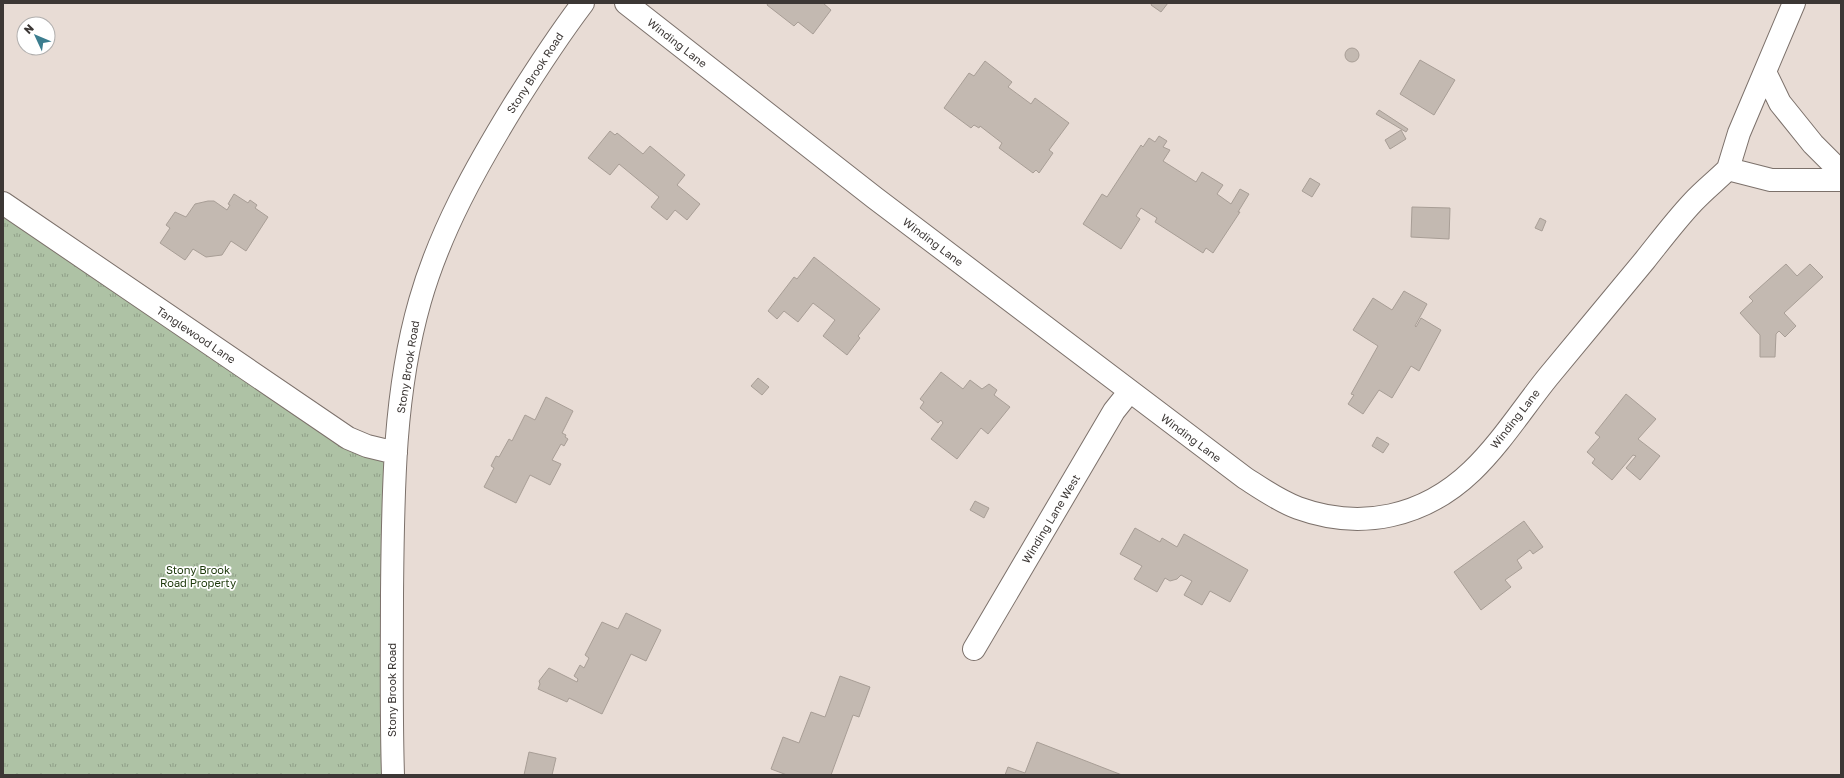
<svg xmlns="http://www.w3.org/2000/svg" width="1844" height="778" font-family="'Golos Text',sans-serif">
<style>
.park{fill:url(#park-tufts)}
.building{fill:#c3b9b1;stroke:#a89e96}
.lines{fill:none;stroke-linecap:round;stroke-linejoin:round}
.minor-casing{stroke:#7c716b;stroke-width:24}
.minor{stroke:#fff;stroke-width:22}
.labels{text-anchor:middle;stroke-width:3.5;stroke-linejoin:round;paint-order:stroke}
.street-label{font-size:11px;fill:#3c3735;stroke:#fff}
.park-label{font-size:11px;fill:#1c380a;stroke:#fff}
</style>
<defs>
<pattern id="park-tufts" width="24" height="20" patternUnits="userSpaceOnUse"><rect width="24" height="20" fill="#aec2a5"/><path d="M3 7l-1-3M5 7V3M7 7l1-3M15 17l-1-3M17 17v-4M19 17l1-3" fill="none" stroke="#8f9e87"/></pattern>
</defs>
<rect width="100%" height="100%" fill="#e8dcd5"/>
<path class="park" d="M3,194L393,462L396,775H3Z"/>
<path class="building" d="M768,3H823L831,10L813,34L798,22L794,26L767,5Z
M1152,3H1168L1161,12L1151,5Z
M1345 55a7 7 0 1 1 14 0a7 7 0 1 1-14 0Z
M1420,60L1455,80L1434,115L1400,94Z
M985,61L1012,82L1008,87L1031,104L1035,98L1069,123L1049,150L1053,153L1039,173L1036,170L1033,173L999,148L1002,143L980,126L979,128L974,125L971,128L944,108L969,73L974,76Z
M1379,110L1408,129L1406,132L1376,114Z
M1401,130L1406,139L1390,149L1385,140Z
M610,131L615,135L617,133L643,154L650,146L685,175L677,185L700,204L687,220L675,210L667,220L651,207L659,197L619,164L610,175L588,158Z
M1159,136L1167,141L1163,147L1170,150L1163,161L1196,182L1202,172L1223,185L1217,194L1231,204L1240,189L1249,194L1238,212H1240L1213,253L1206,248L1203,253L1155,222L1157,218L1141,208L1136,216L1140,219L1121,249L1083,224L1102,194L1107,197L1141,145L1143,147L1149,138L1155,142Z
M1310,178L1320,184L1312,197L1302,191Z
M234,194L248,203L250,200L257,205L255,208L268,217L246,251L231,241L222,255L206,257L193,249L185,260L160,243L170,228L166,225L175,212L186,217L195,204L208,201H214L227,210L230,205L228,204Z
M1412,207L1450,208L1449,239L1411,237Z
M1540,218L1546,221L1542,231L1535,228Z
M814,257L880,309L858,336L860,338L847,355L823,336L835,320L813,303L798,322L784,311L777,319L768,311L794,277L797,279Z
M1786,264L1797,276L1810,264L1823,277L1784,313L1796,326L1785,337L1779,331L1776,334L1775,357H1760V335L1740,313L1753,301L1749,297Z
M1404,291L1427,304L1415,326L1416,327L1421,318L1441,330L1419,371L1411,366L1392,398L1379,390L1363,414L1348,404L1354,395L1351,394L1378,346L1353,330L1373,298L1392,310Z
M941,372L963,389L970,380L982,389L989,384L997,390L994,395L1010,407L988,434L981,428L957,459L931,439L943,423L941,420L938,423L920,408L924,402L920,399Z
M758,378L769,387L762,395L751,386Z
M1626,394L1656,419L1638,439L1660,456L1640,480L1626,468L1636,456L1633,455L1612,480L1592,463L1595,459L1587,452L1600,437L1595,433Z
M546,397L573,411L562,433L566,435L565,437L568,439L564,446L561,444L552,460L561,464L550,485L530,475L516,503L484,487L494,468L491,466L496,456L499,457L509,439L512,441L525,415L535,420Z
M1377,437L1389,444L1383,453L1372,446Z
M975,501L989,508L984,518L970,510Z
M1524,521L1543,547L1533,554L1530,550L1517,560L1522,568L1505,580L1511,587L1481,610L1454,572Z
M1135,528L1160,542L1162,538L1177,547L1184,534L1248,570L1230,602L1210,591L1202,605L1184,595L1192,581L1181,575L1177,579L1170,581L1165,578L1157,592L1134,579L1142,566L1120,554Z
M626,613L661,630L646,661L631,654L602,714L569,698L567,702L538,689L540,684L539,681L549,668L577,682L578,679L574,676L580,665L584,668L589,658L585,655L602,622L618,629Z
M840,676L870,687L859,717L853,715L831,775H787L771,769L783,737L799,743L811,712L825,717Z
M1037,742L1122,775H1005L1008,767L1025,773Z
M529,752L556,758L552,775H524Z"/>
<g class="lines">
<g class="minor-casing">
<path id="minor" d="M626,3L875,198L1245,478C1262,489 1279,501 1298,508C1361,531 1424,517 1472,471C1501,443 1523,408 1548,377C1580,338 1613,299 1645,260C1661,240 1676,220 1693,202C1704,190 1717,180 1728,169
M1765,72L1780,103L1813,144L1841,172
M1728,169L1739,133L1794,3
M1728,169L1771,180H1841
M3,203L348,438L367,446L396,453
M974,649L1114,411L1130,391
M393,775C391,715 392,654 392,594C393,497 393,395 420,301C440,231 476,167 514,105C536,70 558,36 583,3"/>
</g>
<use href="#minor" class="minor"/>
</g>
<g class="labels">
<g class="street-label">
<text transform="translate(677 43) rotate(38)" y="4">Winding Lane</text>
<text transform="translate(535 73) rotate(-57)" y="4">Stony Brook Road</text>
<text transform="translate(933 242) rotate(37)" y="4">Winding Lane</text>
<text transform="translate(196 335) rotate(34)" y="4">Tanglewood Lane</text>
<text transform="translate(408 367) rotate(-81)" y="4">Stony Brook Road</text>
<text transform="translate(1515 419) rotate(-52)" y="4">Winding Lane</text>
<text transform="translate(1191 438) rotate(37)" y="4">Winding Lane</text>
<text transform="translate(1051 519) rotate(-59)" y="4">Winding Lane West</text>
<text transform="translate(392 690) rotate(-90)" y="4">Stony Brook Road</text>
</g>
<g class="park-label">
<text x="198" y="574">Stony Brook<tspan x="198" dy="13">Road Property</tspan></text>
</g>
</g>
<rect width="1844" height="778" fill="none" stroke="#3c3735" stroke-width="8"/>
<g transform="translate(36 36) rotate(314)"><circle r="19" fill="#ffffff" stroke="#b1afae"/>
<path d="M0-3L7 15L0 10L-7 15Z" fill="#3b7d8f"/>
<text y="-6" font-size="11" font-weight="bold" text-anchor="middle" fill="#3c3735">N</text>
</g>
</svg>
